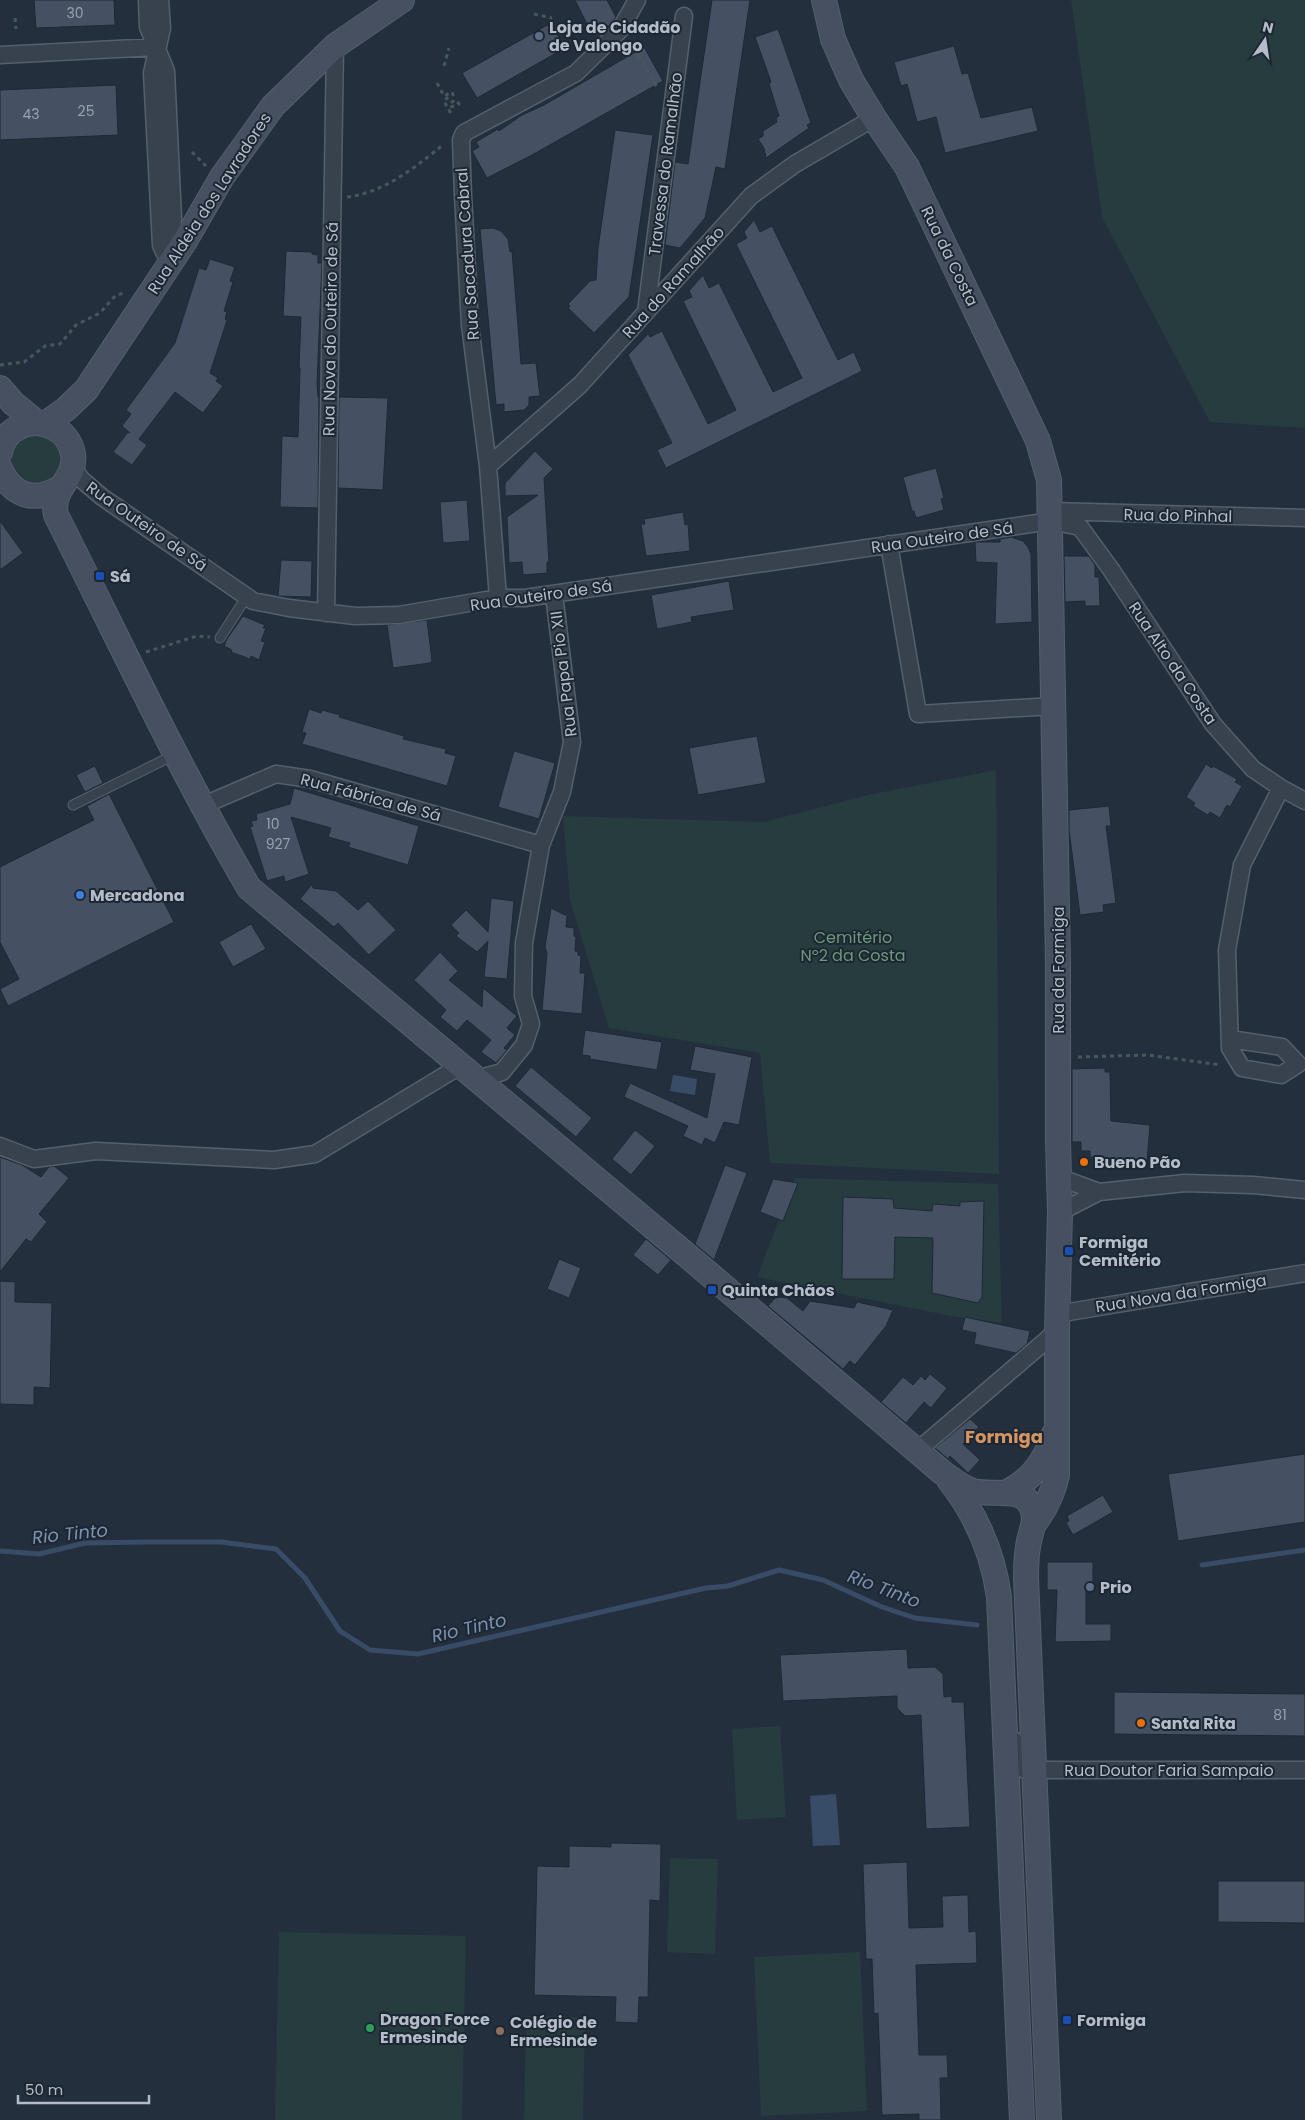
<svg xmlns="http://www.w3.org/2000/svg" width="1305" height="2120" font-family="Poppins,sans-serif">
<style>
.green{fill:#263c3f}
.water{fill:#394c67}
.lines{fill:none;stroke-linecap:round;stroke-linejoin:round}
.stream{stroke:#394c67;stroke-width:5}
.building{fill:#455162;stroke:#1f2835}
.lane-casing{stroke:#565f6c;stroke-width:11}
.street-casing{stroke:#565f6c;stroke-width:19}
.secondary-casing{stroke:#565f6c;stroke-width:26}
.path{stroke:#44595c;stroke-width:3;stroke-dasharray:4 4;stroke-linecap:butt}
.lane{stroke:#38414e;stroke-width:9}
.street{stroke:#38414e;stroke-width:16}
.secondary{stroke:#465061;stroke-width:24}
.service-dot{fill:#5c6f8a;stroke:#1d2633;stroke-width:2}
.transit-dot{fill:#1a4fb4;stroke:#1d2633;stroke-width:2}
.shop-dot{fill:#3f7fe0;stroke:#1d2633;stroke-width:2}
.food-dot{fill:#e8710a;stroke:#1d2633;stroke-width:2}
.leisure-dot{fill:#2e9e5b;stroke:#1d2633;stroke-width:2}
.education-dot{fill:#8d6e63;stroke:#1d2633;stroke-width:2}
.labels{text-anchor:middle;stroke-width:4;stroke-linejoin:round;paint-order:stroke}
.number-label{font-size:14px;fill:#98a1af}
.poi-label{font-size:16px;font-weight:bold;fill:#b4bcc9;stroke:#1d2633;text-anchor:start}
.street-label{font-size:16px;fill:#b4bcc9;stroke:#1d2633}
.park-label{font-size:16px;fill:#6b9a76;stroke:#1d2633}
.neighbourhood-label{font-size:18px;font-weight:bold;fill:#d59563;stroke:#1d2633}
.water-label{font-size:18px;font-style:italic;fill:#7c92b1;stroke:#1d2633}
</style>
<rect width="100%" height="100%" fill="#242f3e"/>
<path class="green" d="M1071,0H1305V428L1210,422L1102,217Z
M10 459a26 26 0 1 1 52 0a26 26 0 1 1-52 0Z
M996,770L999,1174L770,1163L760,1053L609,1028L570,900L563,816L764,822L868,795Z
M795,1178L998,1184L1002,1323L956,1317L757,1277Z
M780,1726L786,1817L737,1820L732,1729Z
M670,1858L718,1859L715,1954L667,1952Z
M279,1932L466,1936L462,2120H275Z
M860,1952L867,2111L761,2116L754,1957Z
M526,2016L585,2017L583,2120H524Z"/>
<path class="water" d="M673,1075L697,1079L695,1095L670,1091Z
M836,1794L840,1845L813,1846L810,1796Z"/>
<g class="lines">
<path class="stream" d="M0,1551L39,1554L85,1543L145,1542H221L276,1549L305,1578L340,1631L370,1650L418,1654L706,1588L728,1586L779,1570L823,1580L882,1607L915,1618L977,1625
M1202,1565L1305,1550"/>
</g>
<path class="building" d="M34,0H114L115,25L36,28Z
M575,0H607L616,17L611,25L592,34Z
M712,0H750L725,169L716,167L705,218L680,248L665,245L675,162L688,164Z
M551,23L565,48L477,98L462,73Z
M778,29L811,123L807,125L809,128L766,158L764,148L758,139L763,136V131L777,122L776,118L779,116L769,84L771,82L755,37Z
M954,46L962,74L968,73L981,118L1032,107L1038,131L945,153L936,117L917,122L907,84L901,86L894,62Z
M644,47L663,81L532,155L487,178L472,151L479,147L476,142L498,129L499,131L522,115L544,105Z
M116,85L118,135L0,140V90Z
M615,130L653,135L629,297L594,333L568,308L570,306L568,304L590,281L596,280L598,248Z
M754,220L760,232L772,226L838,360L854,352L862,371L666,468L657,450L672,443L628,355L648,334L650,337L662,331L708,424L736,410L683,301L692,297L689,291L703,275L709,288L719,283L773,392L802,378L736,244L747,238L744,232Z
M493,228L501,231L508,239L510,252L512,251L521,364L536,363L540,396L529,397V405L524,410L504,412V404L496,405L480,229Z
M286,251L312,252V254L318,255V263H322L317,384L318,397H319L318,508L280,507L282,436L298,437L300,368H299L301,317L283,316Z
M210,259L235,267L230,281L233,282L224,311L227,312L225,319L227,320L210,373L218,378L216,381L223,386L203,413L175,392L139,439L147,445L132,465L113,452L128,432L130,433L122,426L131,414L126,410L175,343L199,268L206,270Z
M339,397L388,398L383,490L338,488Z
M535,451L553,469L544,478L549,562H547V573L523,575L522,562L509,563L507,517L538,495L505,496V483Z
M936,468L944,498L941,499L944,510L916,518L914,511H912L903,477Z
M467,500L470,541L443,543L440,502Z
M683,512L685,525L688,524L690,551L646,556L641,524H645L644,519Z
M0,521L23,553L0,570Z
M1011,537L1023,541L1028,547L1031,554L1032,622L995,624L997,563L976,562L975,542H1000V539Z
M1064,556H1089L1095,565V577H1099L1100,606H1085V601L1065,602Z
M281,560L312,561L311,597L278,596Z
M729,581L734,610L691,617L692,622L657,629L651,595Z
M243,616L265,625L263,628H266L261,641L265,642L259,660L251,656L250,659L231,652L232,650L224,646L227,639Z
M427,620L432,661L430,663L393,668L387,625Z
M309,709L321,713L322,710L340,715L339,717L404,736L403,739L446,749L445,753L456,756L447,786L302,744L306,733L302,732Z
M757,736L766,783L698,795L689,748Z
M514,751L555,763L539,819L498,807Z
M1206,764L1212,768L1213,766L1237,779L1235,782L1242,786L1230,807L1227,805L1220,818L1210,812L1208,815L1193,806L1195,803L1186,797Z
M95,766L103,783L85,792L76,775Z
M294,788L419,826L408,865L348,847L350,843L328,837L331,828L291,817L309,874L285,882L284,876L267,881L250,827L253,826L251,821L257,820L256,814L290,804Z
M109,794L174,922L8,1006L0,989L19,979L0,942V867L94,820L87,806Z
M1109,806L1111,826H1106L1116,903L1103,905L1104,912L1080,915L1069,830V810Z
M312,884L313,888L336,891L358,910L368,901L396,930L369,955L338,923L334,927L300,899Z
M491,898L514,901L507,979L484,977L488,941L477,952L456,936L459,933L451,925L466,910L488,932Z
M551,908L567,916L566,927L574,928V936L576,937L575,951L578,952V955L581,956L580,973H585L582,1014L542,1010L547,953L545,947Z
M251,924L266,949L233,967L219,942Z
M440,952L458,971L449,980L482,1007L483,988L517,1016L507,1028L515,1035L504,1048L507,1050L496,1063L481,1052L491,1040L467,1020L457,1031L440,1017L446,1010L414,980Z
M585,1030L662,1042L657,1070L590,1059V1056L582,1055Z
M695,1046L752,1057L739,1125L724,1122L715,1143L705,1138L702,1145L683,1136L688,1126L624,1097L630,1083L707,1118L715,1074L690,1070Z
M531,1067L592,1118L576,1137L515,1086Z
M1105,1068V1072H1110L1111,1121L1150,1125L1147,1162L1090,1157V1151H1081V1142H1072V1069Z
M635,1130L655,1146L631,1175L612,1159Z
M0,1157L22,1165L41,1177L49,1167L54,1166L69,1178L39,1214L47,1222L31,1242L26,1239L0,1272Z
M725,1165L747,1173L714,1260L695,1244Z
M773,1179L798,1183L783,1221L760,1212Z
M843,1197L893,1199L894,1208L932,1211L933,1204L960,1206V1202L984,1201L982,1297L978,1303L932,1293L933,1238L895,1237L894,1279H842Z
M646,1239L671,1260L658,1275L633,1255Z
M559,1259L581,1268L569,1298L547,1289Z
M0,1281L15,1282V1302L52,1303L50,1388L34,1387V1405L0,1404Z
M779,1297L787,1298L803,1311L810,1301L854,1308L857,1302L893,1310L886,1326L855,1365L850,1361L843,1369L768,1306L775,1298Z
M965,1317L1030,1331L1027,1344L1016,1353L974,1344L976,1333L962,1330Z
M930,1374L947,1388L931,1408L924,1402L906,1423L881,1402L903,1377L913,1385L921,1376L925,1380Z
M970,1419L979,1427L963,1444L980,1460L968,1473L950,1456L948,1459L935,1448Z
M1305,1454V1522L1178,1541L1168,1474Z
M1103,1495L1113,1512L1073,1535L1066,1523L1069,1521L1067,1516Z
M1047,1562H1093V1590H1086V1624H1111V1641L1055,1642L1057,1590H1047Z
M907,1649L908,1668L935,1667L943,1674L944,1697L952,1696V1702H964L970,1827L926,1829L921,1715L905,1716L897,1708V1696L783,1701L780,1655Z
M1114,1692L1305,1694V1736L1114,1734Z
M611,1843L661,1844L660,1901L650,1900L648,1997H639L638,2023L615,2022L616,1997L534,1995L537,1866L569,1867V1846L611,1847Z
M907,1862L909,1928L943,1927L942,1896L968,1895L969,1932L976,1931L977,1963L916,1965L919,2055H947L948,2078H940L941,2120H919V2114L882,2115L878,2013L874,2014L872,1959H866L863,1864Z
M1218,1881H1305V1923L1218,1922Z"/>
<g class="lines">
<g class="lane-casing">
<path id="lane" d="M220,638L247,596
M73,805L174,755"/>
</g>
<g class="street-casing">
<path id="street" d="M147,0L148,27L166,71L173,218L169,261
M160,0L162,28L152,73L161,245L164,252
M0,55L156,47
M646,312L684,16
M488,466L580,385L751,196L795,164L874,118
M73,467L81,479L102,497L253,601L289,608L355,616L399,615L498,598H525L1051,521L1080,527L1110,568L1213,724L1253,769L1281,788L1305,801
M1051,511L1305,518
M889,544L918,714L1053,706
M498,598L488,466L470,325L463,195L461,140L464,133L576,73L620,30L637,0
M326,613L335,46
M204,805L276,774L310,779L541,845
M1230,1039L1282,1047L1298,1064L1281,1075L1242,1068L1230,1048L1227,950L1242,865L1281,788
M477,1079L502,1072L524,1045L531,1024L523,996L524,943L541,845L562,792L572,742L554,594
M0,1146L34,1159L96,1151L274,1160L315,1154L460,1066
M1058,1177L1099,1192
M1060,1212L1099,1192L1185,1183L1253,1185L1305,1190
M1057,1314L1305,1273
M917,1451L1057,1331
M1015,1741C1015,1753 1015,1762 1025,1770H1305"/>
</g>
<g class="secondary-casing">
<path id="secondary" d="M824,0L833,39L851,80L874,118L907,167L1038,441L1049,480L1058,963V1142L1060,1212L1057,1331V1475C1053,1494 1046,1508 1034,1524
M0,388L13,403L36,422
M45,424L66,409L86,390L185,241L222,177L273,106L335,46L402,0
M0,452C2,442 8,433 17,428C39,415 69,429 73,454C77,480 50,488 56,515C119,640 178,767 249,888L702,1268L943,1473C952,1479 961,1487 973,1491C994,1497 1030,1482 1034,1517C1034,1527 1029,1537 1028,1547C1026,1558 1026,1568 1026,1578L1049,2120
M0,469C12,496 34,503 60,488
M949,1480C976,1514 993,1553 999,1597L1022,2120
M1007,1492C1031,1481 1046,1459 1054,1434"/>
</g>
<path class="path" d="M534,14L552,18
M15,18L16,29
M638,55L658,89
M444,66L449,48
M437,83L444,96L452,92L453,95L444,100L446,105L456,100L459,104L448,108L451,114
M192,152L206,166
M347,197C384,193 417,166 444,144
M0,365L24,362L45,346L60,344L76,325L100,313L115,296L126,292
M146,652L197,636L210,637
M1078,1057L1148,1055L1221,1065"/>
<use href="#lane" class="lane"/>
<use href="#street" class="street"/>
<use href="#secondary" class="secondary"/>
</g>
<g class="service-dot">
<circle cx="539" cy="36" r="5"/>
<circle cx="1090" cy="1587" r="5"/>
</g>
<g class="transit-dot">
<rect x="95" y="571" width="10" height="10" rx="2.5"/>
<rect x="1064" y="1246" width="10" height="10" rx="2.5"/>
<rect x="707" y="1285" width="10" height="10" rx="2.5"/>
<rect x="1062" y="2015" width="10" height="10" rx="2.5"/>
</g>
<circle class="shop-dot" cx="80" cy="895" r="5"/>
<g class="food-dot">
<circle cx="1084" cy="1162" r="5"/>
<circle cx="1141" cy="1723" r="5"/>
</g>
<circle class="leisure-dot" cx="370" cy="2028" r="5"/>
<circle class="education-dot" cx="500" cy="2031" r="5"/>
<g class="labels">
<g class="number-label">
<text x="75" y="18">30</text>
<text x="86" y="116">25</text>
<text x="31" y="119">43</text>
<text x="273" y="829">10</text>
<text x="278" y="849">927</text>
<text x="1280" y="1720">81</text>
</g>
<g class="poi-label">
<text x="549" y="33">Loja de Cidadão<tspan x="549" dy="18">de Valongo</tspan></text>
<text x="110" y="582">Sá</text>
<text x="90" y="901">Mercadona</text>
<text x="1094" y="1168">Bueno Pão</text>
<text x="1079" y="1248">Formiga<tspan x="1079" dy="18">Cemitério</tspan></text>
<text x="722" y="1296">Quinta Chãos</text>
<text x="1100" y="1593">Prio</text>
<text x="1151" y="1729">Santa Rita</text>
<text x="380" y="2025">Dragon Force<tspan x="380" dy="18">Ermesinde</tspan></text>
<text x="1077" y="2026">Formiga</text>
<text x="510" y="2028">Colégio de<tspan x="510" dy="18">Ermesinde</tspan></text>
</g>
<g class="street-label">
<text transform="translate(665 164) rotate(-83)" y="6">Travessa do Ramalhão</text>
<text transform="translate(209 203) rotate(-57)" y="6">Rua Aldeia dos Lavradores</text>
<text transform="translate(467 254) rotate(-94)" y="6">Rua Sacadura Cabral</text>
<text transform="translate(950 256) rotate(64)" y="6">Rua da Costa</text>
<text transform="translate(673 282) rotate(-48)" y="6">Rua do Ramalhão</text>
<text transform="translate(330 329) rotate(-89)" y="6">Rua Nova do Outeiro de Sá</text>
<text transform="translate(1178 515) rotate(1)" y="6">Rua do Pinhal</text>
<text transform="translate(147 526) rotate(35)" y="6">Rua Outeiro de Sá</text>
<text transform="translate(942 537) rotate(-8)" y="6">Rua Outeiro de Sá</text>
<text transform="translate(541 595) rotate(-8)" y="6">Rua Outeiro de Sá</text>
<text transform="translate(1173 663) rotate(56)" y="6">Rua Alto da Costa</text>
<text transform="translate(563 674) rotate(-97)" y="6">Rua Papa Pio XII</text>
<text transform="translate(371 797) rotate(15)" y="6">Rua Fábrica de Sá</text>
<text transform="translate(1058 970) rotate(-90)" y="6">Rua da Formiga</text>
<text transform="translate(1181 1293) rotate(-9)" y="6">Rua Nova da Formiga</text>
<text x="1169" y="1776">Rua Doutor Faria Sampaio</text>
</g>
<g class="park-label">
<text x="853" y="943">Cemitério<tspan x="853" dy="18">Nº2 da Costa</tspan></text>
</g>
<g class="neighbourhood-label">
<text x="1004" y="1443">Formiga</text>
</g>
<g class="water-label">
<text transform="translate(70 1534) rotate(-6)" y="6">Rio Tinto</text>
<text transform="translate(884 1589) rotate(21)" y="6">Rio Tinto</text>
<text transform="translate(469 1628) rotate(-13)" y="6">Rio Tinto</text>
</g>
</g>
<g transform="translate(1265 40) rotate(13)" stroke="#1d2633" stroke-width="4" paint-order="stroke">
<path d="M0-4L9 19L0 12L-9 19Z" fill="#b4bcc9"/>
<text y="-8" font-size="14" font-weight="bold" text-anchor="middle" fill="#b4bcc9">N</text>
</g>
<path d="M18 2095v8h131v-8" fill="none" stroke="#b4bcc9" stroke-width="2.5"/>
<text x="25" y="2095" font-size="15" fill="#b4bcc9" stroke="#1d2633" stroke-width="4" paint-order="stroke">50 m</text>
</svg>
